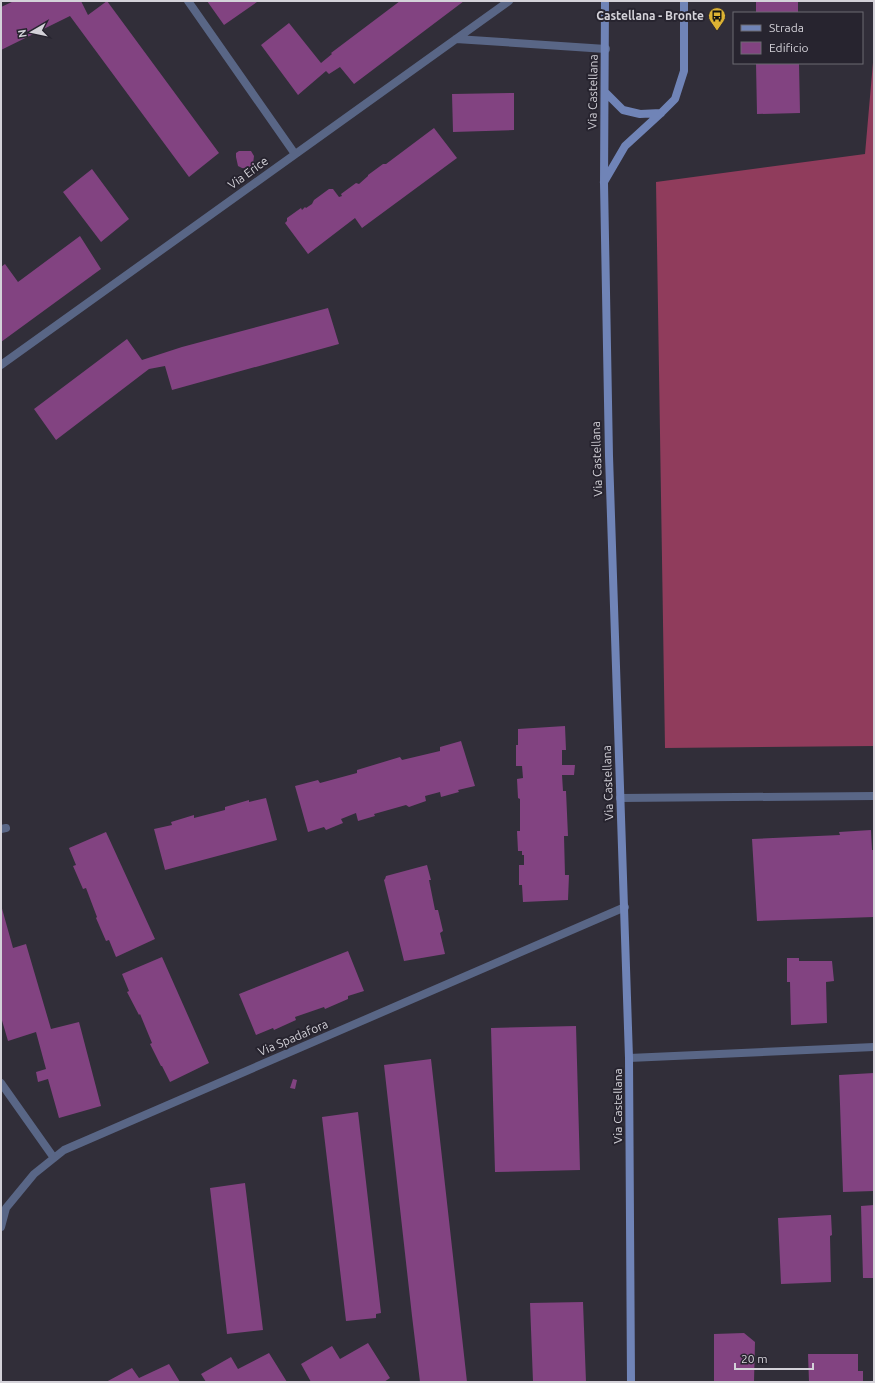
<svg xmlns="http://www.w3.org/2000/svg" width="875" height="1383" font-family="Ubuntu,sans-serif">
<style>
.forest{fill:#903c5c}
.building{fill:#824381}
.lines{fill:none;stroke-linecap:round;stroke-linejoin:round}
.minor{stroke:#596686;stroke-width:8}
.secondary{stroke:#7084b7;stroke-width:8}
.labels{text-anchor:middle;stroke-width:4;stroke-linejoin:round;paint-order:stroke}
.poi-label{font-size:12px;font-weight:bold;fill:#d4d2d9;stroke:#27242f;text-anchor:end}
.street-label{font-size:12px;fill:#d4d2d9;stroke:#27242f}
</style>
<rect width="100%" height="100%" fill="#312e39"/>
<path class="forest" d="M874,51V746L665,748L656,182L865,154Z"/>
<path class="building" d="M14,1H81L88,15L107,1L219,153L189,177L70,16L1,50V7Z
M207,1H256L257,2L224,25Z
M400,1H464L354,84L340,67L329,74L326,71L298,95L261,45L289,23L321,63L332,54L331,53Z
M756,1H798V13H756Z
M756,63H799L800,113L757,114Z
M514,93V130L453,132L452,94Z
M434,128L457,158L362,228L355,218L308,254L285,223L287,221V218L301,208L302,210L305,207L306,208L312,204L314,200L329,189H333L339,197L342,196L341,194L356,183L359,184L368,176V175L383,164H386Z
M239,151H251L254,156L253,164L248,169L242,168L238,166L236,157V153Z
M92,169L129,219L101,242L63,192Z
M80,236L101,269L1,342V267L5,264L18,282Z
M328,308L339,344L172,390L165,366L149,369L56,440L34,409L127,339L142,360L182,347Z
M565,726L566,750H562V765H575L574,775H562L563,791H566L568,836H564L565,875H569L568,900L523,902L522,885H519V865H524V855H522V851H518L517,831H520V799L518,798L517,779L523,778L522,766H516V745H518V729Z
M461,741L475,786L458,790L459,792L441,797L440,792L425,796L426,801L409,807L406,805L374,814L375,816L358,821L356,813L341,819L343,823L326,830L324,827L308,832L295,786L318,780L320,783L357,773V770L400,757L402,760L440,751V747Z
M266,798L277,840L165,870L154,829L172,825L171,822L194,815V818L225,810V807L249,800V802Z
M871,830L872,850H874V917L757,921L752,839L840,835L839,832Z
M106,832L155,939L116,957L109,940L106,941L96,918L97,917L86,888L83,889L73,866L76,865L69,848Z
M427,865L431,880H429L435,910H438L443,931L440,933L445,954L404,961L384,880L385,879L386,876Z
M1,905L13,948L26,944L51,1029L79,1022L101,1106L59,1118L48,1079L38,1082L36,1072L46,1069L36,1032L8,1041L1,1017Z
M348,951L364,991L348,996V999L325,1009L324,1007L295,1017L296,1020L274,1030L273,1028L256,1035L239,994Z
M162,957L209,1063L170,1082L162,1066H161L150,1044L152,1043L140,1014L139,1015L127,992L129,991L122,974Z
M787,958H799V961H832L834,981L826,982L827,1023L791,1025L790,982H787Z
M576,1026L580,1170L495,1172L491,1028Z
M431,1059L459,1310L467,1382H420L412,1316L384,1065Z
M874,1073V1191L843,1192L839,1075Z
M293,1079L297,1080L295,1089L290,1088Z
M358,1112L381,1313L376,1314V1318L346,1321L322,1117Z
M245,1183L263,1330L227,1334L210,1188Z
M874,1205V1278H863L861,1206Z
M831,1215L832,1235L830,1236L831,1282L781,1284L778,1218Z
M583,1302L586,1382H533L530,1303Z
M744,1333L755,1342L754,1382H714V1334Z
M368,1343L390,1378L384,1382H311L301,1364L332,1346L340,1359Z
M269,1353L287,1382H206L201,1374L231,1357L238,1369Z
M808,1354H858V1371H863V1382H809Z
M169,1364L180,1382H106L132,1368L139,1378Z"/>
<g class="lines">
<path class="minor" d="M188,1L295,154
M456,39L606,49
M1,365L509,1
M620,798L874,796
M1,829L6,828
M629,1058L874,1047
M1,1083L54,1158
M1,1227L6,1208L34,1174L64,1150L625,907"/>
<path class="secondary" d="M605,1L604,183L609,456L629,1058L631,1382
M605,92L623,110L640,114L661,113
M604,182L625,146L661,113L675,99L684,71V1"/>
</g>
<defs>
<g id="bus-pin" transform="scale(0.9)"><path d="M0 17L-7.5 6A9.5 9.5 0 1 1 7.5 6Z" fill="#dcb233" stroke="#27242f"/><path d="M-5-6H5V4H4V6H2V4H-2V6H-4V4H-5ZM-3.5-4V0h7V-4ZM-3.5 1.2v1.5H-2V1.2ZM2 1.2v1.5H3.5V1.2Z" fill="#111"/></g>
</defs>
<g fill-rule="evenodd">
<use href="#bus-pin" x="717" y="16"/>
</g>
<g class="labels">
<g class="poi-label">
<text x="704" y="20">Castellana - Bronte</text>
</g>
<g class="street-label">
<text transform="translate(593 92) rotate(-89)" y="4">Via Castellana</text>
<text transform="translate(248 173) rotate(-36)" y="4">Via Erice</text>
<text transform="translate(597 459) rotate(-92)" y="4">Via Castellana</text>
<text transform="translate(608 783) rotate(-92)" y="4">Via Castellana</text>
<text transform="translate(293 1038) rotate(-23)" y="4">Via Spadafora</text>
<text transform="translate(618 1106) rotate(-90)" y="4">Via Castellana</text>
</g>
</g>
<rect width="875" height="1383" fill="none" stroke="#d4d2d9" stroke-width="4"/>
<rect x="733" y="12" width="130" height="52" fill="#27242f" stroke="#6c6a73"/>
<rect x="741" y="25" width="20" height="6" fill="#7084b7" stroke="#6c6a73"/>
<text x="769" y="32" font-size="12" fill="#d4d2d9">Strada</text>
<rect x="741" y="42" width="20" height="12" fill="#824381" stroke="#6c6a73"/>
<text x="769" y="52" font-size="12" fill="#d4d2d9">Edificio</text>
<g transform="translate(32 32) rotate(261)" stroke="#27242f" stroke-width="3" paint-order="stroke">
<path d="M0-3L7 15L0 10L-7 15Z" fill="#d4d2d9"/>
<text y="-6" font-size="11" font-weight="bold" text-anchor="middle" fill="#d4d2d9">N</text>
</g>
<path d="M735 1363v6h78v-6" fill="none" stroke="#d4d2d9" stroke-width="2"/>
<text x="741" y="1363" font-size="12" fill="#d4d2d9" stroke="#27242f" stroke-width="3" paint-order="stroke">20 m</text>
</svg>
